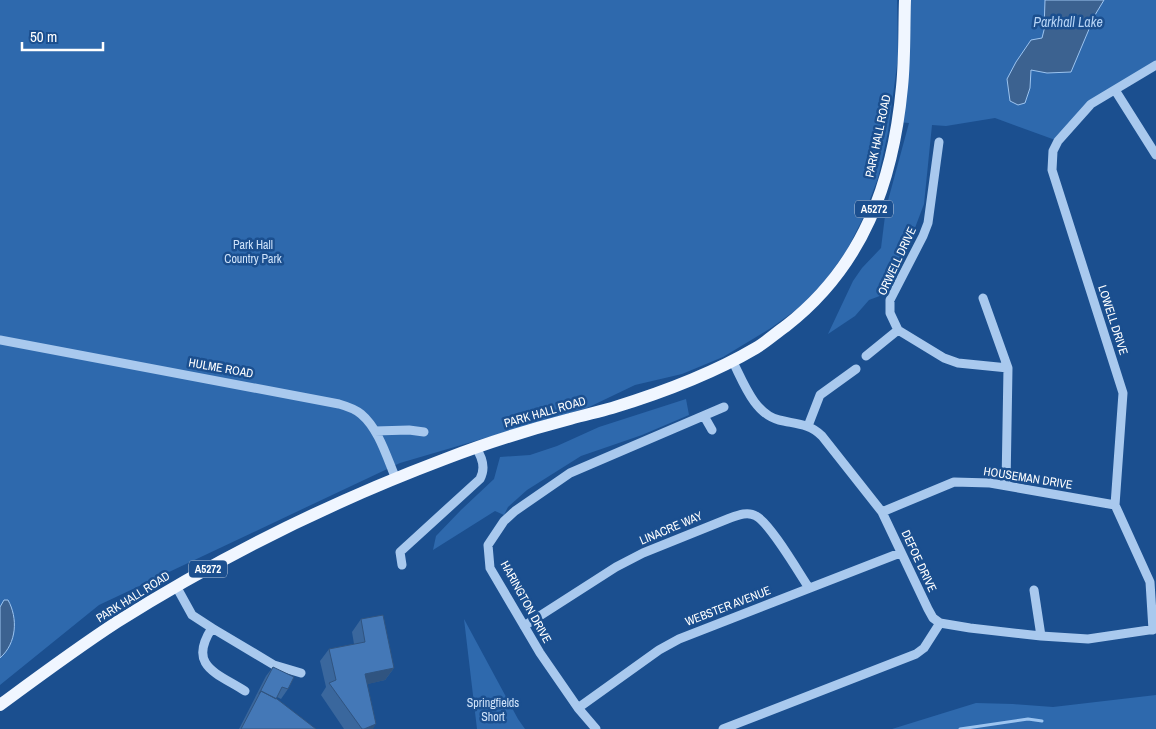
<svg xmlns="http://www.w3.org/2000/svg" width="1156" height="729" font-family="'Archivo Narrow',sans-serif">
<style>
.green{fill:#2e69ad}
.water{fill:#3c6290;stroke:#9cc4f0}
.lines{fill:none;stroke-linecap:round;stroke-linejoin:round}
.stream{stroke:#9cc4f0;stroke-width:3}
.minor{stroke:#a9c9ee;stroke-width:9}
.major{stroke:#f0f6ff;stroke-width:12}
.wall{fill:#3a679d}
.shaded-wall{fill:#305480}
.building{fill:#4478b7;stroke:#305480}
.labels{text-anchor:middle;stroke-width:5;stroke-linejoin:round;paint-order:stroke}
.shield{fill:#1b4f8f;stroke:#bbcadd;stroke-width:1}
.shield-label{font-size:11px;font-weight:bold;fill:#fff}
.street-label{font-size:12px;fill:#fff;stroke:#1b4f8f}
.park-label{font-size:12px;fill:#cfe3fa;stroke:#1b4f8f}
.water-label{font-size:14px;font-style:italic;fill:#b5d3f5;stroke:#1b4f8f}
</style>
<rect width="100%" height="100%" fill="#1b4f8f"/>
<path class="green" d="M0,0H897L898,58L888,132L878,178L863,218L847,250L825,281L800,307L771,328L723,357L682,374L635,385L587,408L400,463L99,605L0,685Z
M905,0H1156V65L1091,104L1058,141L995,118L946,126L932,125L924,204L907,249L885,294L869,300L855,316L828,334L853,281L862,268L881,248L886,208L909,123L898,122Z
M686,399L689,415L642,435L581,456L527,490L508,507L504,515L495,511L433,550L436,536L461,510L494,479L500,457L530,455L557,446L599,427Z
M464,619L518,719L525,729H477Z
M1156,695V729H892L976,703L1013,704L1053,707Z"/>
<path class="water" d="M1045,0H1104L1095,15L1071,72L1047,73L1031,70L1030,88L1025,103L1018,105L1010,101L1007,79L1016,62L1031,40L1042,38L1044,30Z
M4,600H8C18,618 17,643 0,658V607Z"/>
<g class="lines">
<path class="stream" d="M960,729L1028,719L1042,721"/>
<path class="minor" d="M1115,90L1156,155
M939,142L928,223L923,236L890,300V313L898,330L944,358L958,363L1008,368
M983,298L1008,368L1006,485
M0,340L339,404C346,406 355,409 361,414C379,429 387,458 396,479
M866,356L898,330
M732,360C743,381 754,414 779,420C795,424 809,423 822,436L882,512L928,609L933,618L940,623L970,628L1041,636L1088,639L1156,629
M704,416L712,430
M808,426L820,395L856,369
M375,431L409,430L424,432
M882,512L954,482L990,483L1115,505
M402,565L400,552L480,479C486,468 482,457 476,448
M176,586L192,615L212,628L274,665L301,673
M1034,590L1041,636
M524,626L616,567L643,553L730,518C738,515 748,511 756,516C770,523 799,573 809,588
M212,628C187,666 217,673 245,691
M1153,630L1150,582L1115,505L1123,393L1052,170L1053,151L1058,141L1091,104L1156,65
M578,708L659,650L679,639L900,553
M596,729L578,708L540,653L490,568L488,545L504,521L515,511L570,473L724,407
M723,729L916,654L924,648L940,623"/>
<path class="major" d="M0,705C38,677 77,648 117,622C220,557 331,502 445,459C486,443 528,430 570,419C584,415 598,412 612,408C661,393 712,374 756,348C766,342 776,333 786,326C863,266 893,183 902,87C905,58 904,29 905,0"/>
</g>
<path class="wall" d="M361,619L394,668L385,680L367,684L373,729H344L321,695L326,687L320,661L329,649L354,644L352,632Z
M273,667L288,689L281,699L277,697L276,699L316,729H239L266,676Z"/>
<path class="shaded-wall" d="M394,668L385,680L356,687L365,674Z
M376,724L373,729H364Z"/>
<path class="building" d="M383,615L394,668L365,674L376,724L364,729H362L329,683L336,680L329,649L365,642L361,619Z
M273,667L294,677L288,689L282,687L276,699L261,691L259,694Z
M261,691L277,699L316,729H241Z"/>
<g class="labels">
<g class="shield">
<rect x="855" y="200.5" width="38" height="17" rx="4"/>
<rect x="189" y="560.5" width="38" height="17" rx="4"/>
</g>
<g class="shield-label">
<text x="874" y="213">A5272</text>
<text x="208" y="573">A5272</text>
</g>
<g class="street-label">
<text transform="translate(878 136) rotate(-78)" y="4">PARK HALL ROAD</text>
<text transform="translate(897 261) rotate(-65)" y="4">ORWELL DRIVE</text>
<text transform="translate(1113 320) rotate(72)" y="4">LOWELL DRIVE</text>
<text transform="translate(221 368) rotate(10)" y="4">HULME ROAD</text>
<text transform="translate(545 412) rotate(-16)" y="4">PARK HALL ROAD</text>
<text transform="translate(1028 478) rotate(9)" y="4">HOUSEMAN DRIVE</text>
<text transform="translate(671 528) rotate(-23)" y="4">LINACRE WAY</text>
<text transform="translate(919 561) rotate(65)" y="4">DEFOE DRIVE</text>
<text transform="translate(133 597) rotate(-32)" y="4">PARK HALL ROAD</text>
<text transform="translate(526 602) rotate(61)" y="4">HARINGTON DRIVE</text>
<text transform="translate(728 606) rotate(-21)" y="4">WEBSTER AVENUE</text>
</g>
<g class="park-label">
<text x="253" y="249">Park Hall<tspan x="253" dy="14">Country Park</tspan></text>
<text x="493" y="707">Springfields<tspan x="493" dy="14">Short</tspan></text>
</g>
<g class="water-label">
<text x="1068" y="27">Parkhall Lake</text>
</g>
</g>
<path d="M22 42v8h81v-8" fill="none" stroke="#ffffff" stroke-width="2.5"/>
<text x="30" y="42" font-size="15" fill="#ffffff" stroke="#1b4f8f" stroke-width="4" paint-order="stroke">50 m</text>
</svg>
